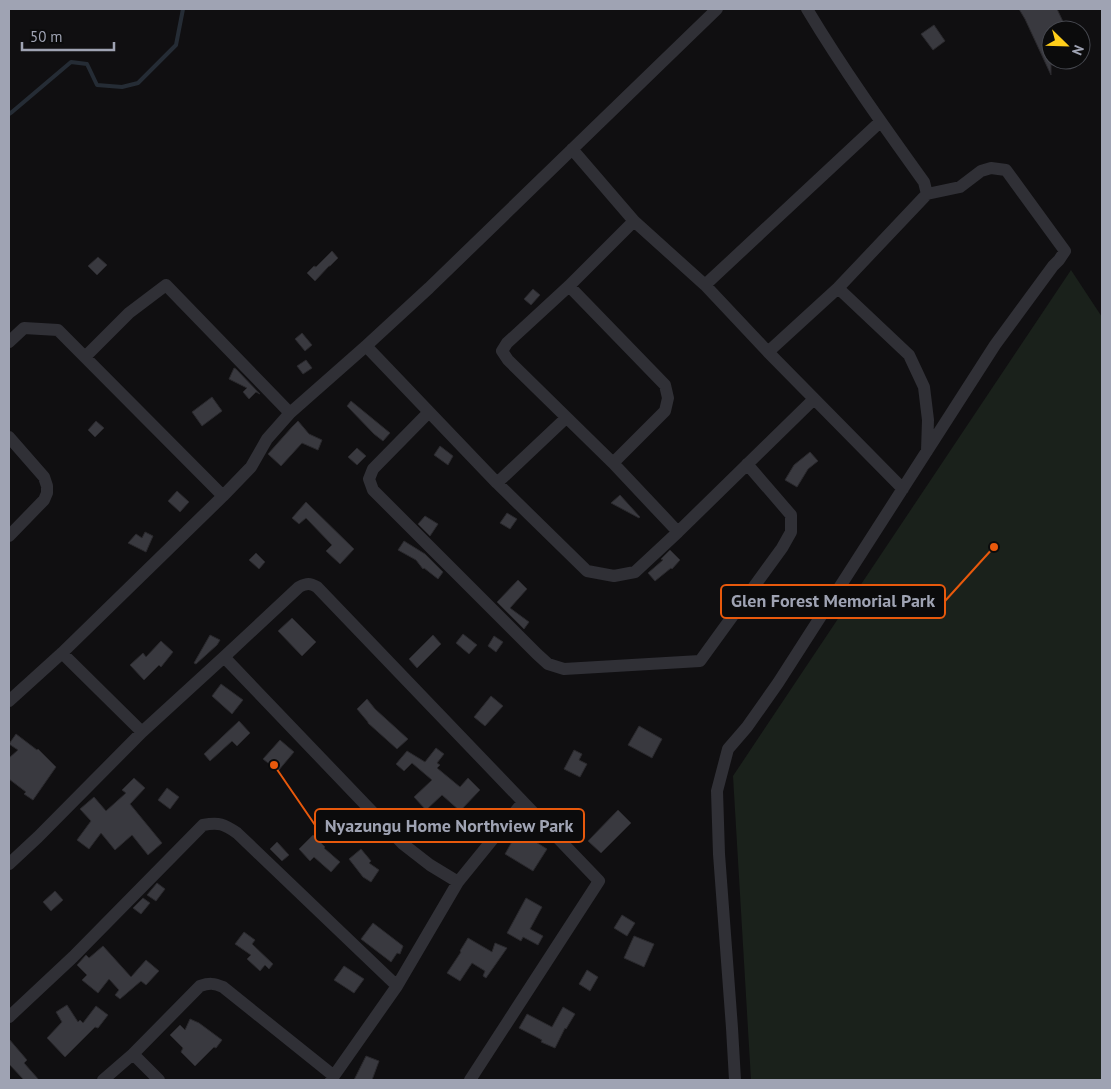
<svg xmlns="http://www.w3.org/2000/svg" width="1111" height="1089" font-family="'PT Sans',sans-serif">
<style>
.green{fill:#1a211b}
.lines{fill:none;stroke-linecap:round;stroke-linejoin:round}
.stream{stroke:#252c35;stroke-width:4}
.building{fill:#39393f;stroke:#2a292d}
.minor{stroke:#303036;stroke-width:12}
.leader{fill:none;stroke:#e8590c;stroke-width:2}
.callout-dot{fill:#e8590c;stroke:#0b0b0c;stroke-width:2}
.callout{fill:#0b0b0c;stroke:#e8590c;stroke-width:2}
.callout-label{font-size:18px;text-anchor:middle;font-weight:bold;fill:#9fa3b3}
</style>
<rect width="100%" height="100%" fill="#100f11"/>
<path class="green" d="M1071,270L1102,317V1080H751L733,776Z"/>
<g class="lines">
<path class="stream" d="M9,114L12,112L71,62L87,64L97,85L122,87L138,83L176,45L183,9"/>
</g>
<path class="building" d="M1019,9H1057L1067,30H1051V75L1025,19Z
M934,25L945,41L933,50L921,34Z
M332,251L338,258L330,266H329L315,281L307,273L314,266L316,267Z
M98,257L107,265L97,275L88,266Z
M533,289L540,295L531,305L524,299Z
M302,333L312,345L305,351L295,339Z
M306,360L312,368L303,374L297,366Z
M234,368L236,369L260,394L256,392L249,399L243,392L247,388L229,379Z
M212,397L222,411L202,426L192,412Z
M351,401L390,433L383,441L374,434L347,406Z
M96,421L104,428L95,437L88,430Z
M298,421L309,434L322,440L318,450L302,443L281,466L268,454L292,427Z
M440,446L453,456L448,465L434,455Z
M357,448L366,456L357,465L348,457Z
M810,452L818,461L808,469L797,487L785,480L794,465Z
M177,491L189,502L180,512L168,501Z
M620,495L640,517L639,518L611,503Z
M306,502L354,549L340,564L326,551L332,545L306,518L299,524L292,518Z
M507,513L517,519L510,529L500,523Z
M425,516L438,524L430,536L418,524Z
M145,532L153,536L146,552L128,543L136,534L142,538Z
M404,541L425,554L443,572L438,579L424,568L423,569L416,560L398,550Z
M670,550L680,560L672,569L671,568L655,581L648,573L663,560L661,559Z
M256,553L265,562L259,569L249,560Z
M518,580L527,589L510,608L529,622L524,629L497,602Z
M292,618L316,642L302,656L278,631Z
M463,634L477,645L469,654L456,643Z
M210,635L220,640L217,645L196,664L194,663Z
M433,635L441,644L417,668L409,659Z
M494,636L503,642L496,652L488,646Z
M161,641L173,652L161,667L159,665L144,680L130,665L143,653L146,657Z
M221,684L243,700L232,714L212,696Z
M491,696L503,706L485,726L474,717Z
M367,699L375,709L408,739L397,749L368,723V722L357,709Z
M239,721L250,733L237,746L232,741L210,761L204,754Z
M639,726L662,739L652,758L628,745Z
M16,734L37,750L38,749L56,767L33,800L24,794L26,792L9,779V758L18,750L9,744Z
M280,740L294,752L278,771L263,759Z
M436,748L444,754L437,763L440,765L437,768L460,787L468,778L480,790L460,811L442,795L426,810L414,797L432,780L412,763L404,771L396,764L407,751L425,762Z
M574,750L582,754L579,760L587,764L580,777L564,769Z
M134,778L145,788L130,804L162,843L148,855L132,835L115,850L101,833L89,849L77,840L91,821L80,809L94,797L106,811L126,793L122,790Z
M167,788L179,797L170,809L158,800Z
M618,810L631,823L601,853L588,841Z
M518,831L547,849L533,871L505,854Z
M313,835L325,847L324,848L340,862L331,872L314,857L310,861L299,849Z
M277,842L289,855L282,861L270,849Z
M361,849L371,861L369,863L379,870L371,882L363,877L349,859Z
M157,883L165,889L156,901L147,895Z
M55,891L63,900L51,911L43,902Z
M143,898L150,903L141,914L133,908Z
M526,898L542,907L530,929L543,936L538,945L523,937L521,941L507,933Z
M622,915L635,923L627,936L614,928Z
M373,923L403,946L400,954L397,953L391,962L361,939Z
M244,932L255,940L252,944L273,964L269,969L265,965L260,971L247,959L251,955L235,944Z
M634,936L654,944L644,967L624,958Z
M468,938L492,952L495,943L507,948L486,978L483,976L485,971L472,963L460,981L447,973L461,952L460,951Z
M103,946L131,977L146,960L159,971L146,985L141,981L120,999L115,995L119,990L109,979L98,993L82,980L87,975L77,965L86,955L89,958Z
M344,966L364,979L354,993L334,980Z
M587,970L598,977L590,991L579,984Z
M67,1005L78,1022L80,1020L83,1023L96,1006L108,1015L98,1028L95,1027L65,1057L47,1038L62,1022L56,1012Z
M563,1007L575,1014L566,1029L565,1028L555,1048L541,1042L542,1040L519,1028L527,1014L552,1027Z
M190,1019L199,1023L222,1040L216,1048L214,1047L195,1066L181,1052L183,1048L170,1035L180,1025L185,1030Z
M9,1039L27,1060L24,1063L39,1080H24L9,1064Z
M366,1056L379,1061L372,1080H354Z"/>
<g class="lines">
<path class="minor" d="M807,9C843,69 883,125 924,182L927,194
M572,149L634,221L705,285L768,352L903,489
M634,221L569,286L507,343L502,351L508,360L613,463L678,532
M705,285L880,122
M569,286L665,385L668,398L665,411L613,463
M838,288L909,355L924,387L928,420L927,451
M9,342L24,328L58,330L223,496
M366,346L497,483L587,571L614,576L635,572L678,532L814,399
M429,412L373,469L369,479L373,490L537,654L548,664L564,669L700,661L782,548L791,532V515L747,464
M290,413L366,346L429,288L717,9
M9,437L44,477L47,486V493L44,500L9,536
M497,483L566,418
M62,653L142,732
M224,657L403,844L430,865L458,882
M9,701L62,653L223,496L251,467L267,439L290,413L166,285L129,313L86,356
M9,864L38,837L142,732L224,657L299,587C307,583 310,583 317,587L599,881L470,1080
M9,1017L73,957L203,825C219,822 224,824 237,833L397,986
M133,1054L159,1080
M103,1080L133,1054L200,986C209,983 214,983 223,987L334,1076
M331,1080L397,986L458,882L523,802
M735,1080L732,1028L719,854L717,791L728,749L747,727L778,683L995,345L1053,266L1059,260L1065,251L1006,170L991,168L981,171L960,187L927,194L838,288L768,352"/>
</g>
<path class="leader" d="M994 547L945 601M274 765L315 825"/>
<g class="callout-dot">
<circle cx="994" cy="547" r="5"/>
<circle cx="274" cy="765" r="5"/>
</g>
<g class="callout">
<rect x="721" y="585" width="224" height="33" rx="5"/>
<rect x="315" y="809" width="269" height="33" rx="5"/>
</g>
<g class="callout-label">
<text x="833" y="607">Glen Forest Memorial Park</text>
<text x="449" y="832">Nyazungu Home Northview Park</text>
</g>
<rect width="1111" height="1089" fill="none" stroke="#9fa3b3" stroke-width="20"/>
<g transform="translate(1066 45) rotate(113)"><circle r="24" fill="#0b0b0c" stroke="#46484f"/>
<path d="M0-4L9 19L0 12L-9 19Z" fill="#ffce1a"/>
<text y="-8" font-size="14" font-weight="bold" text-anchor="middle" fill="#9fa3b3">N</text>
</g>
<path d="M22 42v8h92v-8" fill="none" stroke="#9fa3b3" stroke-width="2.5"/>
<text x="30" y="42" font-size="15" fill="#9fa3b3" stroke="#0b0b0c" stroke-width="4" paint-order="stroke">50 m</text>
</svg>
